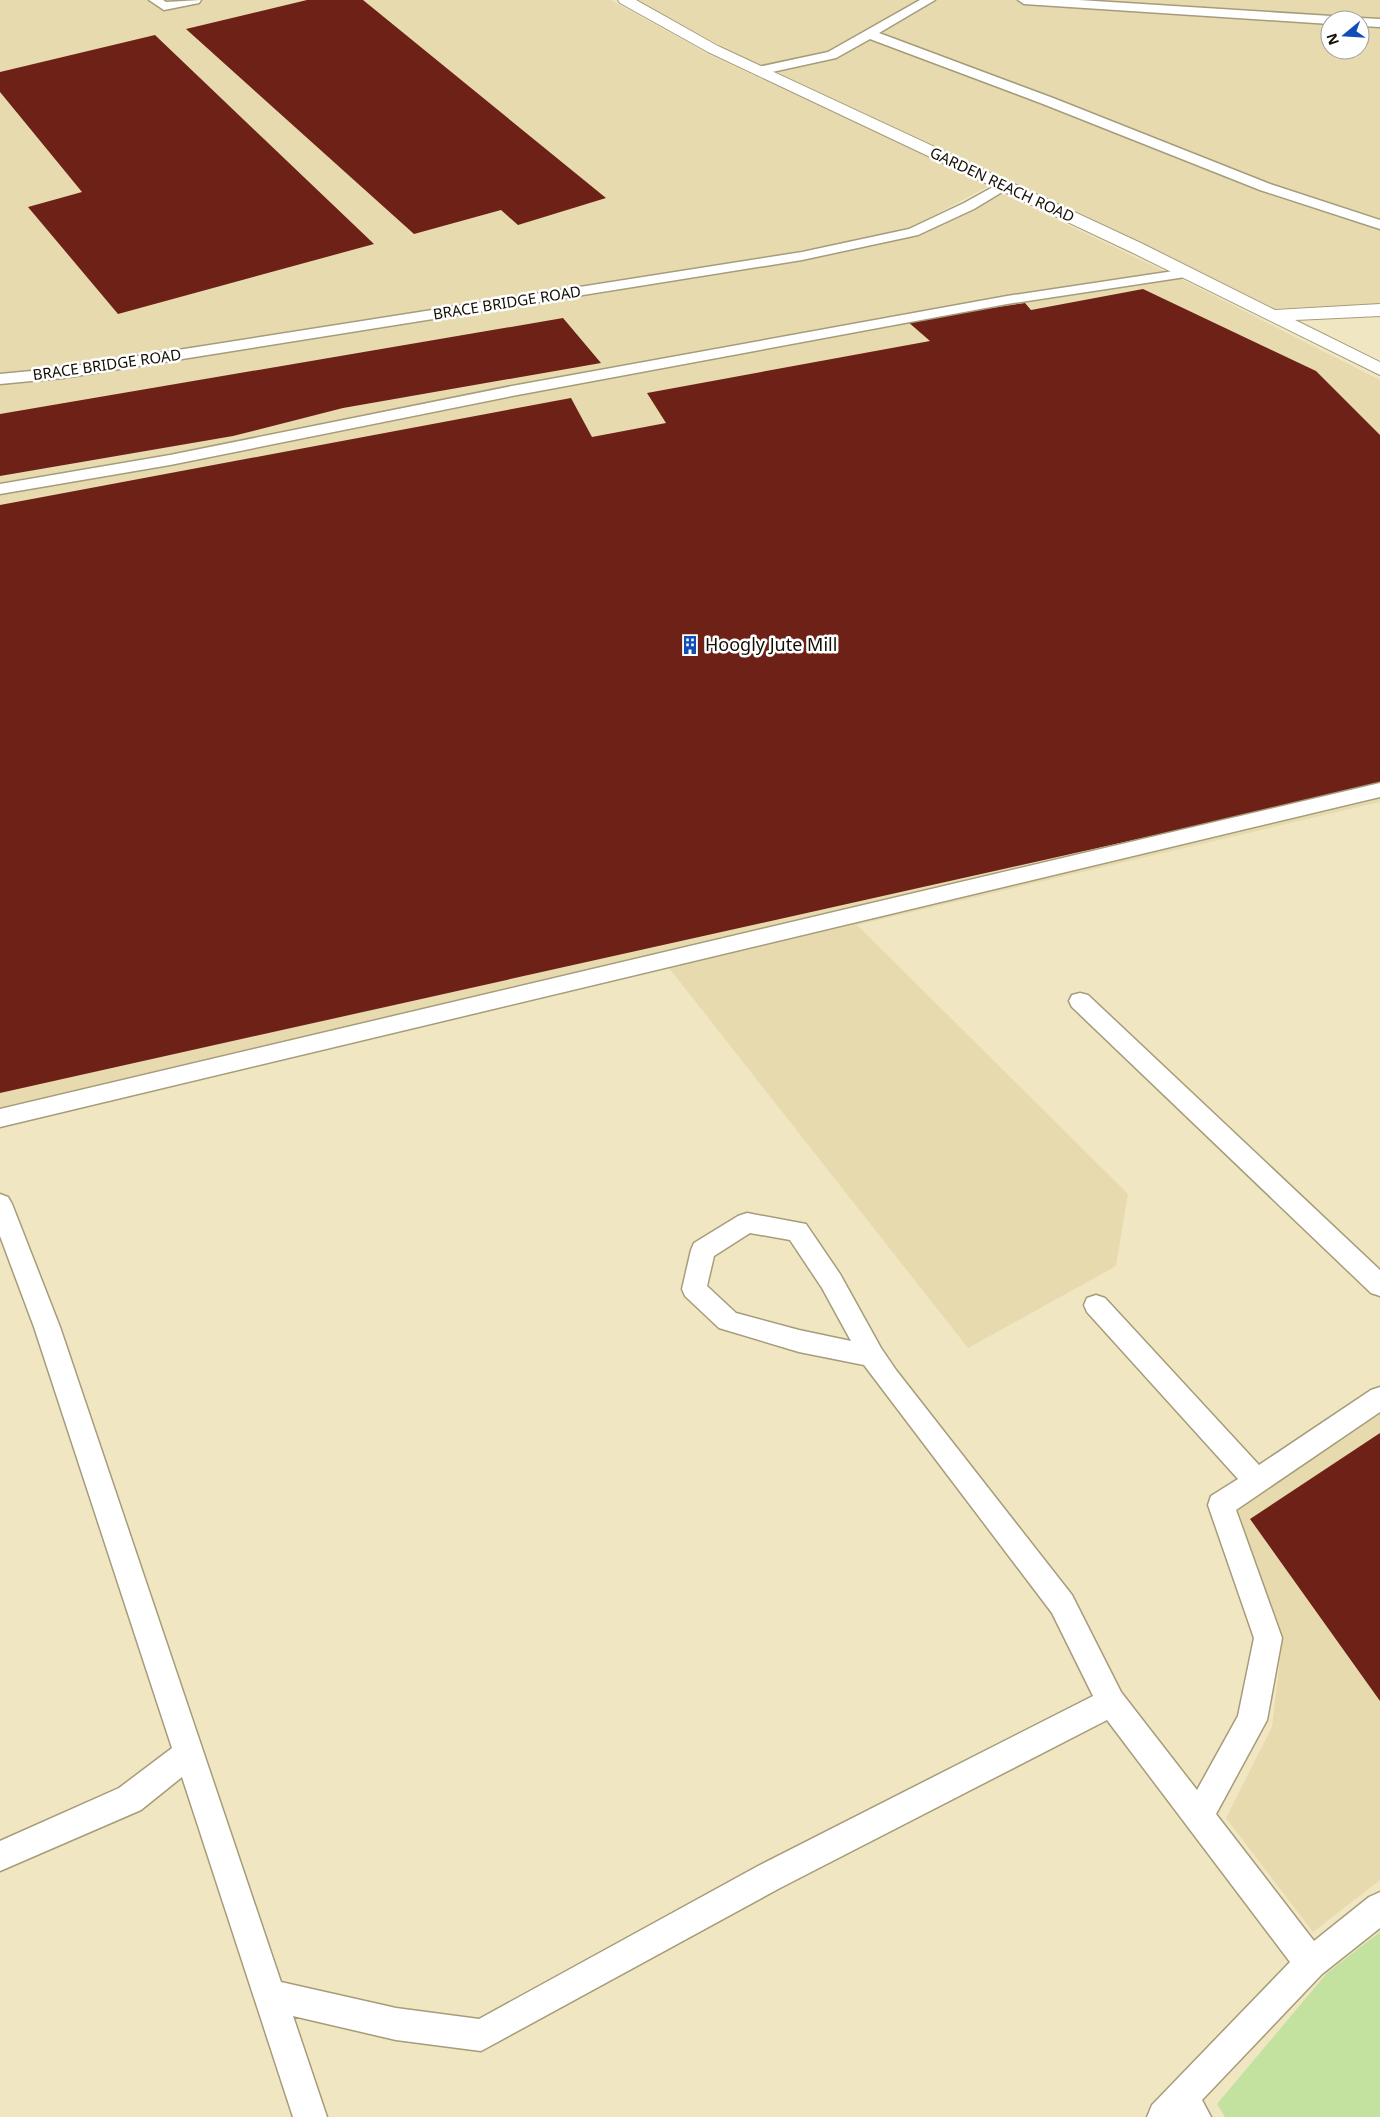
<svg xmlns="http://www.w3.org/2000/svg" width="1380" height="2117" font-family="'Noto Sans',sans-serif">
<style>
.built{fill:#e7daaf;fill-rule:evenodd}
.green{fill:#c3e19f}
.building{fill:#6e2217}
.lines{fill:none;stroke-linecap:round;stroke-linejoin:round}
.service-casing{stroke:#a69c7a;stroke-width:3}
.minor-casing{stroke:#a69c7a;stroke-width:2}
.service{fill:#fff;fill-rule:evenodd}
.minor{fill:#fff;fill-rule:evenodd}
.labels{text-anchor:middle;stroke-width:5;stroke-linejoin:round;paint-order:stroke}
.far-street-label{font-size:15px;fill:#130f04;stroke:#fff}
.poi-label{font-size:18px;fill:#130f04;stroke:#fff;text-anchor:start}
</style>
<rect width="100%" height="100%" fill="#f0e6c2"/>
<path class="built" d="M0,0H611L710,55L990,185L907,230L792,252L0,383Z
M636,0H1380V304L1269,309L772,73ZM1330,20H1360V50H1330Z
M1003,194L1181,279L1380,380V802L857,925L1128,1194L1116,1266L968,1348L669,968L0,1123V386L17,381L604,293L928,231Z
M1380,1413V1880L1313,1932L1226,1818L1272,1727L1282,1643L1237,1509Z"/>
<path class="green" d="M1380,1932V2117H1225L1217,2104L1327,1973Z"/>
<path class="building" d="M307,0H363L606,198L518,225L501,210L414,234L186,29Z
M155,35L374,244L118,314L28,207L82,192L0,92V72Z
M1143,289L1316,371L1380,435V785L0,1093V505L571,398L592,437L666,423L647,393L930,341L907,321L1025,303L1031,310Z
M563,318L601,363L343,408L233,436L0,476V414Z
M1380,1433V1701L1250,1519Z"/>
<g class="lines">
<g class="service-casing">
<path id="service" d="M149,0H163L166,2L201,0L199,3L164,10Z
M920,0H935L879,33L1053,98L1270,184L1380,220V229L1260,190L1043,104L870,39L836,58L758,75L752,71L758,67L828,52Z
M1018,0H1079L1331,16L1337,20H1330V24L1024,4Z
M1360,18L1380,19V27L1360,26V20H1355Z
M1002,182L1009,186L1007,189L974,209L918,235L802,260L63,378L0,384V374L63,368L802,252L909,229L964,203Z
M1187,269L1192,270L1194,273L1192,276L1007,304L512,396L170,465L0,494V484L170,455L512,386L1007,296Z
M1380,783V797L0,1127V1109Z
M1080,993L1088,995L1380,1270V1296L1371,1293L1072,1007L1069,1001L1072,995Z
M0,1194L8,1197L12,1204L60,1327L281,1982L396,2008L479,2019L758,1866L1093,1696L1052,1613L864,1365L799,1352L719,1328L685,1296L682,1289L691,1250L694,1243L738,1216L747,1213L806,1224L840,1274L881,1348L896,1370L1072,1595L1121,1692L1197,1790L1238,1716L1254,1638L1208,1505L1211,1496L1238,1479L1087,1312L1084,1305L1087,1298L1096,1295L1105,1298L1259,1465L1371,1390L1380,1387V1412L1236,1510L1282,1638L1267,1720L1216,1814L1314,1941L1369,1897L1380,1892V1928L1322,1974L1202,2100L1211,2117H1147L1152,2105L1290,1962L1107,1720L780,1888L481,2051L396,2040L293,2016L327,2117H293L182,1777L141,1810L0,1871V1841L119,1788L172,1748L34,1327L0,1236ZM750,1233L790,1240L822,1288L851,1341L799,1330L736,1313L707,1286L714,1256Z"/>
</g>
<g class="minor-casing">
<path id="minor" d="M618,0H636L718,46L1143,244L1275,310L1380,304V316L1295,320L1380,362V375L1131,252L708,52L620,3Z"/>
</g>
<use href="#service" class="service"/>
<use href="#minor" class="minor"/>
</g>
<defs>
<g id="building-bare" transform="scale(1.5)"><path d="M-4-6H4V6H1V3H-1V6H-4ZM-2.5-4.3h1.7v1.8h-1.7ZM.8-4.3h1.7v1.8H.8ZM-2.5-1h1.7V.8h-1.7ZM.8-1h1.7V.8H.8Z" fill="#0f4db8" stroke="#fff" stroke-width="2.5" paint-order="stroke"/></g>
</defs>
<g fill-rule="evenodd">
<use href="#building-bare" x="690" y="645"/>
</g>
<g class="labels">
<g class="far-street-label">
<text transform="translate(1002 185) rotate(25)" y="5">GARDEN REACH ROAD</text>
<text transform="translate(507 303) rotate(-9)" y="5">BRACE BRIDGE ROAD</text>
<text transform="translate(107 365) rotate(-8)" y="5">BRACE BRIDGE ROAD</text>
</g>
<g class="poi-label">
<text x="705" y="651">Hoogly Jute Mill</text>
</g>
</g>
<g transform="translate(1345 35) rotate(252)"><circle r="24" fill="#ffffff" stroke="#a19f9b"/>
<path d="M0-4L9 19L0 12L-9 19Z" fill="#0f4db8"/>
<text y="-8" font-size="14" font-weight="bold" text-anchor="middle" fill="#130f04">N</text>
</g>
</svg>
